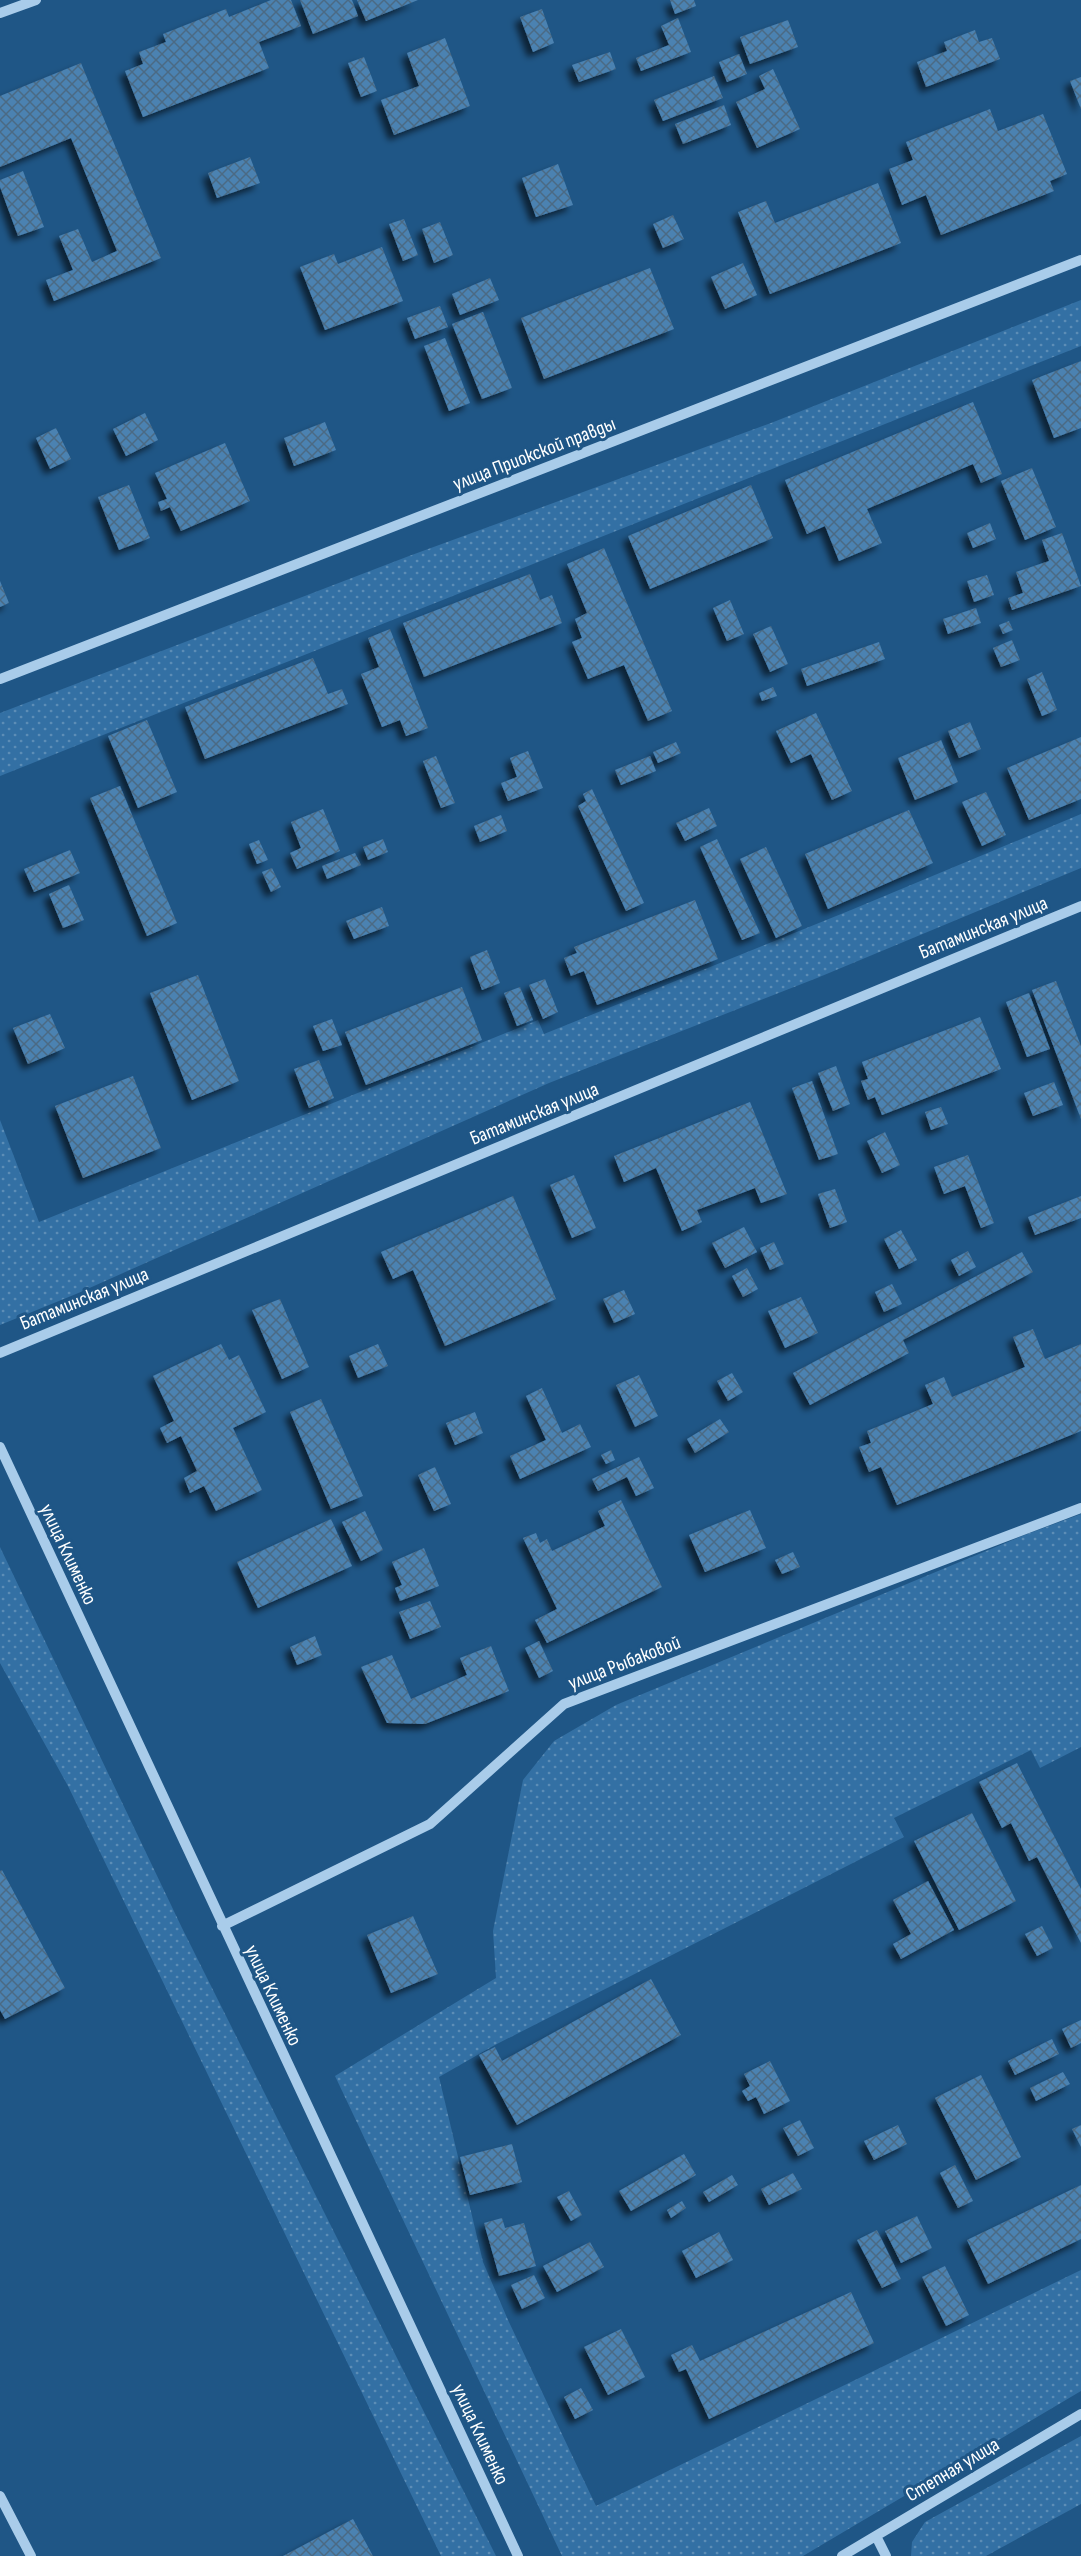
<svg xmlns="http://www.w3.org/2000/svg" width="1081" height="2556" font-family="'Sofia Sans Condensed',sans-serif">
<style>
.grass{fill:url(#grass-dots)}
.building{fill:url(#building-cross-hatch);filter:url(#shadow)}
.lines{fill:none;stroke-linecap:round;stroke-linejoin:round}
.minor{stroke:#a9ccea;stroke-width:10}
.labels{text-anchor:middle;stroke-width:6;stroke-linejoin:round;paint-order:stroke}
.street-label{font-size:20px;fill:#fff;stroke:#1f5686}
</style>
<defs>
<pattern id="grass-dots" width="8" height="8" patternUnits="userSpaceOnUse" patternTransform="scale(1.5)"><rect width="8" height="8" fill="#3370a4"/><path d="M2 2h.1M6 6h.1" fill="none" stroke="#5c8db6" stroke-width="1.8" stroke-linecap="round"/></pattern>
<pattern id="building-cross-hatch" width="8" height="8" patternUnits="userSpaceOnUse" patternTransform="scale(1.5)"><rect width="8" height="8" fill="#4c82b1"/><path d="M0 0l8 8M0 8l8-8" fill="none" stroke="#4c6a84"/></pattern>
<filter id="shadow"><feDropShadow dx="-5.5" dy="5.5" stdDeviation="3" flood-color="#0009"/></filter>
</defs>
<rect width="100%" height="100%" fill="#1f5686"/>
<path class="grass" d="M1081,300V346L0,776V713L409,556L771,423Z
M1081,814V868L817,978L549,1083L76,1294L0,1325V1120L39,1222L538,1020L544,1034L851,910Z
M1081,1514V1747L1040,1768L1031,1750L894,1818L904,1837L495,2045L439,2077L483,2262L508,2320L596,2506L1081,2270V2391L803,2556H562L335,2076L496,1978L493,1931L523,1780L554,1741L616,1705L1022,1536Z
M0,1547L182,1928L496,2556H441L68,1786L0,1663Z
M1081,2436V2504L986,2556H911L912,2542L925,2522Z"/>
<path class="building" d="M271,0H291L301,26L259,42L269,68L143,117L125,71L143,64L139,52L166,42L163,34L226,9L229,17Z
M300,0H352L358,16L313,34Z
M357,0H418L366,21Z
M670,0H694L696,6L675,14Z
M542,9L554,43L533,52L520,17Z
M678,18L691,52L641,71L636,58L669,45L661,26Z
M788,20L798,47L750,64L740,37Z
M975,30L979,42L992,38L1000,59L926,87L917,62L947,51L944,42Z
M445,38L470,106L394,135L381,100L419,86L407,53Z
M610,52L616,69L579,82L572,65Z
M739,54L747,74L727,82L719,62Z
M364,57L377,91L361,97L348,63Z
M81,63L161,258L54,301L46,280L73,270L59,236L78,229L92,262L117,251L71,138L0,167V96Z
M773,69L800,129L757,148L736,102L765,89L759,76Z
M714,76L723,98L663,121L654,100Z
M1081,77V109L1070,81Z
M724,105L731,125L683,144L675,124Z
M990,109L998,131L1043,114L1067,174L1050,181L1054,191L941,235L926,195L902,205L889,169L913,160L906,142Z
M250,157L260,183L217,198L208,173Z
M558,164L573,205L536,217L522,178Z
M23,171L44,227L18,236L0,187V180Z
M878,183L901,243L770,294L738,212L766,201L775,223Z
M673,215L684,239L663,248L653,224Z
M404,219L418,255L403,261L389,224Z
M440,222L453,255L434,263L422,229Z
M382,247L403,301L325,330L300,267L334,254L338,264Z
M743,263L757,295L725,309L711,277Z
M650,268L674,329L544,379L521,318Z
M490,278L499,300L460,315L452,294Z
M440,306L448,327L415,339L407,318Z
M483,312L512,388L482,399L452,324Z
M445,338L470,403L449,411L424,346Z
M1081,361V428L1054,438L1032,380Z
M973,402L1002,474L981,483L973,464L867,509L882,543L839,561L825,526L807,534L785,480Z
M145,413L158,440L126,456L113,429Z
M325,422L336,450L294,466L284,438Z
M56,428L71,459L50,469L36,438Z
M225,443L250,501L181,531L170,507L161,511L158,502L167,499L155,473Z
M1032,468L1056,527L1025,540L1001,481Z
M129,485L150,538L119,550L98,497Z
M751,485L773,538L650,589L628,536Z
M990,523L996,539L973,548L967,533Z
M1062,533L1081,586L1012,610L1008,598L1023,593L1016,572L1049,561L1042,540Z
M604,548L672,711L648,721L624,665L588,679L572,642L582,638L575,619L587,613L567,564Z
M530,574L540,600L552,595L562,623L424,677L403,623Z
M987,575L994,595L974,602L967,581Z
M0,581L9,603L0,607Z
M730,600L744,634L727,641L713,608Z
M976,608L981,623L948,634L943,619Z
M1009,621L1013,630L1003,634L999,625Z
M771,626L788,664L770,672L753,634Z
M390,629L428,728L406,736L400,720L382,727L361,674L379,667L368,638Z
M1012,640L1020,660L1001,667L993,648Z
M879,642L885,659L807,686L801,669Z
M313,658L328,694L342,689L348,704L205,759L185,707Z
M1042,672L1057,710L1042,716L1027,679Z
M773,687L777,696L762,701L759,693Z
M816,713L852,791L832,800L811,754L791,763L776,731Z
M147,720L177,792L138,808L108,736Z
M970,722L981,749L959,758L948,731Z
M1081,737V799L1029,820L1007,768Z
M941,740L958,782L915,800L898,758Z
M676,742L681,753L658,763L653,752Z
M528,751L543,788L508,801L501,783L517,777L510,758Z
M436,756L455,803L441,808L423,761Z
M650,756L656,771L621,785L615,770Z
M120,786L177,923L147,936L90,798Z
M592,789L644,903L626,911L578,806L586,801L583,794Z
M986,792L1006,835L982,846L962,802Z
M709,808L717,826L685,841L676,823Z
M323,809L340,851L297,869L290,853L301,848L291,822Z
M909,810L933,863L828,909L805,854Z
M501,815L507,831L480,842L474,826Z
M383,839L388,852L368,860L363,847Z
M717,839L760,933L742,940L700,847Z
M259,840L268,860L257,864L249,844Z
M766,847L802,926L776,938L740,859Z
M70,850L80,873L34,892L24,869Z
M355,853L361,865L327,879L322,866Z
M272,868L281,887L271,892L262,872Z
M69,885L84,920L63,928L49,894Z
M695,900L718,959L597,1005L584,971L571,976L564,958L577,953L574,947Z
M382,907L389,926L354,939L346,921Z
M487,950L500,983L482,990L470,957Z
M198,975L239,1081L192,1100L150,993Z
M545,979L558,1012L543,1019L529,985Z
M1056,981L1081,1046V1119L1032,990Z
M462,987L482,1040L366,1085L345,1032Z
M520,987L533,1020L517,1026L504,993Z
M1029,993L1050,1049L1027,1057L1006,1002Z
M50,1014L65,1048L28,1064L13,1028Z
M980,1017L1001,1069L882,1115L875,1097L868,1100L861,1081L868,1079L862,1062Z
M332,1019L342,1045L323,1051L313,1026Z
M319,1060L334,1098L309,1108L294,1069Z
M836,1066L850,1104L833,1111L818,1073Z
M133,1076L161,1148L83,1178L55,1106Z
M812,1081L838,1154L819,1160L792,1088Z
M1054,1082L1063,1105L1033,1116L1024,1093Z
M750,1102L787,1194L761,1203L755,1188L697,1210L702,1222L682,1231L656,1168L624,1182L614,1156Z
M941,1107L948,1124L931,1130L925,1112Z
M885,1132L900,1165L882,1173L867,1141Z
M968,1155L994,1223L981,1228L965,1186L944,1194L934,1167Z
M574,1175L596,1228L572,1238L550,1185Z
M835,1189L847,1222L830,1228L818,1194Z
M513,1196L556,1299L445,1346L413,1270L393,1279L381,1252Z
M1081,1196V1218L1035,1235L1028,1217Z
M744,1227L757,1252L725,1268L712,1243Z
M901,1230L917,1260L899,1269L884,1239Z
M774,1242L784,1264L770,1270L760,1248Z
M968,1251L976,1267L959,1276L951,1260Z
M1022,1252L1033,1272L903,1340L909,1353L810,1405L793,1373Z
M747,1268L758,1289L743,1297L732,1276Z
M892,1284L902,1304L884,1312L875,1292Z
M624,1290L635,1314L614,1323L603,1299Z
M801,1297L818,1333L785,1348L768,1311Z
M280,1299L309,1367L282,1379L252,1310Z
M1033,1329L1045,1359L1081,1344V1431L897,1505L881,1467L869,1472L859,1447L871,1443L867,1431L933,1404L925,1385L944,1377L952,1397L1025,1367L1013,1337Z
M221,1344L229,1360L239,1355L266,1412L233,1428L262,1490L216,1511L204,1486L190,1493L184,1478L197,1471L181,1436L167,1443L160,1428L174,1421L153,1376Z
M378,1344L388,1366L358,1378L349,1356Z
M732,1373L743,1392L728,1401L717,1381Z
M639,1375L658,1416L635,1427L616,1385Z
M542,1388L562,1433L580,1424L591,1447L520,1479L510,1456L546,1440L526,1396Z
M321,1399L363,1496L331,1509L290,1412Z
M475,1412L483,1433L455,1445L446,1423Z
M720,1419L729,1432L695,1453L687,1439Z
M611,1450L615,1460L606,1464L601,1455Z
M639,1457L654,1488L636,1496L627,1477L598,1491L592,1479Z
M435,1467L451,1504L434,1511L418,1475Z
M621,1500L662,1587L547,1643L535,1620L557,1609L523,1538L536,1533L540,1543L547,1539L552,1551L605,1526L598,1511Z
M750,1510L766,1548L705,1572L689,1535Z
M365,1511L383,1550L361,1561L342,1522Z
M331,1519L352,1566L258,1608L237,1562Z
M424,1548L439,1586L400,1601L395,1588L402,1585L392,1562Z
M793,1552L800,1567L782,1574L775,1560Z
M430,1601L441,1627L410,1639L399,1612Z
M315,1636L322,1655L297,1665L290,1647Z
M539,1641L553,1671L539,1678L525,1648Z
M491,1646L509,1691L425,1724L387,1723L361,1667L392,1655L411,1699L467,1675L460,1658Z
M1017,1763L1081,1889V1943L1037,1857L1029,1861L1011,1823L1002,1828L979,1782Z
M972,1813L1016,1901L959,1930L914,1841Z
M2,1870L65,1988L5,2019L0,2010V1871Z
M928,1881L954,1930L901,1959L893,1944L911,1934L893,1900Z
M413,1916L438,1974L391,1993L367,1935Z
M1042,1926L1053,1948L1037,1956L1025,1934Z
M651,1979L681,2035L517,2125L479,2055L495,2047L502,2061Z
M1081,2020V2043L1071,2048L1062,2029Z
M1052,2039L1059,2054L1015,2075L1008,2061Z
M770,2061L790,2101L764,2114L756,2097L748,2101L742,2091L750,2086L744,2074Z
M1063,2072L1070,2084L1036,2101L1030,2088Z
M981,2075L1021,2157L976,2180L935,2098Z
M800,2120L814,2148L798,2156L783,2128Z
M898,2125L907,2144L874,2160L864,2141Z
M1081,2125V2147L1072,2129Z
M512,2144L522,2182L470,2195L460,2157Z
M684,2154L696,2175L631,2211L619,2191Z
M955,2165L973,2201L958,2208L940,2173Z
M793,2173L802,2189L769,2205L761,2189Z
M732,2175L738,2185L709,2202L703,2192Z
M1081,2185V2239L988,2284L967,2240Z
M569,2191L582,2215L571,2221L557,2197Z
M682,2201L686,2208L671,2218L667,2210Z
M917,2216L932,2248L901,2263L885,2231Z
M502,2218L505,2228L524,2223L536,2266L499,2276L484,2223Z
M877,2230L901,2279L882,2288L857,2240Z
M719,2232L733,2260L696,2278L682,2251Z
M590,2242L604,2267L557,2292L543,2266Z
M945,2266L969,2315L946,2326L922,2277Z
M534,2275L545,2298L522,2309L511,2285Z
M851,2292L874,2343L709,2419L686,2369L679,2372L671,2355L692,2345L700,2361Z
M621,2329L645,2377L608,2395L584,2347Z
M581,2388L593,2410L575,2419L564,2397Z
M353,2519L373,2556H283Z"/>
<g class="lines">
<path class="minor" d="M0,13L36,0
M0,679L1081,260
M0,1353L1081,906
M0,1447L518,2556
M222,1926L430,1824L564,1704L1081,1508
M0,2496L31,2556
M876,2536L886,2556
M842,2556L1081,2414"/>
</g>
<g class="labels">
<g class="street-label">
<text transform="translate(534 453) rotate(-21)" y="7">улица Приокской правды</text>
<text transform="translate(983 927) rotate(-22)" y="7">Батаминская улица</text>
<text transform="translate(534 1113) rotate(-22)" y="7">Батаминская улица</text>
<text transform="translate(84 1298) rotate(-22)" y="7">Батаминская улица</text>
<text transform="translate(69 1554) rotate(65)" y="7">улица Клименко</text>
<text transform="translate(624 1662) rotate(-21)" y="7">улица Рыбаковой</text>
<text transform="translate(274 1995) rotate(65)" y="7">улица Клименко</text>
<text transform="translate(481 2434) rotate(65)" y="7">улица Клименко</text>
<text transform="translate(952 2469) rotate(-31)" y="7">Степная улица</text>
</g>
</g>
</svg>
